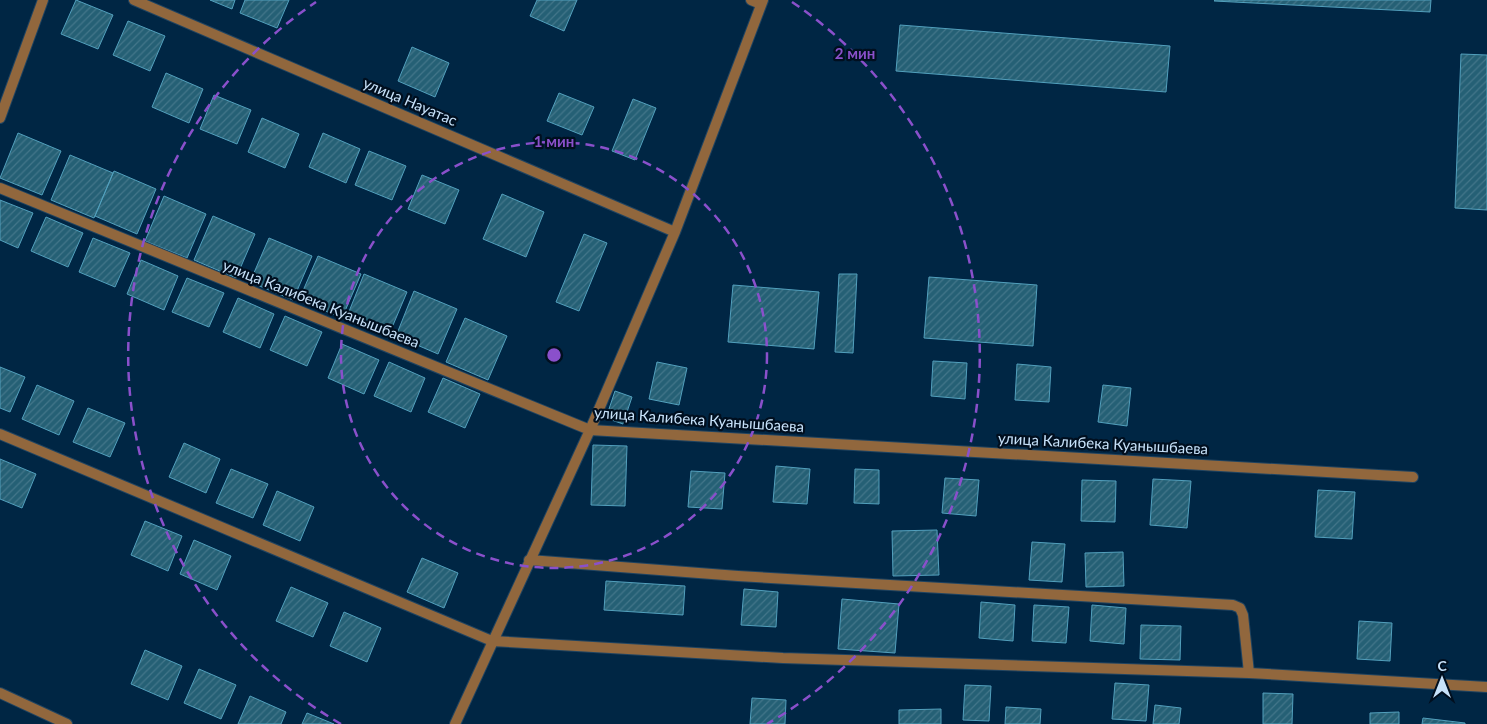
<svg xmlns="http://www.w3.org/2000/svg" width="1487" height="724" font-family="Lato,sans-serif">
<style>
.building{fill:url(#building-hatch);stroke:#52a0bd}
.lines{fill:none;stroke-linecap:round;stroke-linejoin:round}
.minor-casing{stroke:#204461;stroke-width:12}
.minor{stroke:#91673d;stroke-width:10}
.ring{fill:none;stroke:#8a50cb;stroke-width:2.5;stroke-dasharray:9 6}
.labels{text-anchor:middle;stroke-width:4.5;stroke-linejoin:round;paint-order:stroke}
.street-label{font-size:15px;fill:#c7e2fa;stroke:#000f1f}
.centre{fill:#8a50cb;stroke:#000f1f;stroke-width:2.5}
.ring-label{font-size:15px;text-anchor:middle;font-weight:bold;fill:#8a50cb;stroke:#000f1f;stroke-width:4.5;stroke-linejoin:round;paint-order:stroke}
</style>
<defs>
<pattern id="building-hatch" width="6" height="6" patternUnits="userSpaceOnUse" patternTransform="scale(1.25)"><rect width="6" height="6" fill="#256075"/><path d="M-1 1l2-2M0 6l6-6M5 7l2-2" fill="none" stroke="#43768a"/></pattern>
</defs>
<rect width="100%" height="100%" fill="#002644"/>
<path class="building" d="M76,0L113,15L98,49L61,34Z
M210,0H235L232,9Z
M245,0H289L277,28L240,13Z
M537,0H577L564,31L530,16Z
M1215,0H1431L1430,12L1214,1Z
M128,21L165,36L150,71L113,55Z
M900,25L1170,46L1166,92L896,71Z
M412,47L449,63L435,97L398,81Z
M1461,54L1487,55V210L1455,208Z
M166,73L203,89L189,123L152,107Z
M559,93L594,107L582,135L547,121Z
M214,95L251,110L237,144L200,129Z
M633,99L656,108L635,160L612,151Z
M262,118L299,134L285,168L248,152Z
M18,133L61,151L42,195L0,178Z
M323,133L360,149L346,183L309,167Z
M369,151L406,166L392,200L355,185Z
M70,155L113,173L94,218L51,200Z
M114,171L156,189L137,234L95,216Z
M422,175L459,190L445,224L408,209Z
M502,194L544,212L526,257L483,239Z
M164,196L206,214L187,258L145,241Z
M0,200L33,213L18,248L0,240Z
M213,216L255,234L236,278L194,260Z
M46,217L83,233L68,267L31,251Z
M584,234L607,243L579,311L556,302Z
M93,238L130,253L115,287L79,272Z
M269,238L312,256L293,300L250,282Z
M318,256L361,274L342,318L299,300Z
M141,260L178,276L164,310L127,294Z
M364,274L407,292L388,337L346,319Z
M839,274H857L853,353L835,352Z
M929,277L1037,285L1033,346L924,338Z
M187,278L224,293L209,327L172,312Z
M733,285L819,292L814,349L728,342Z
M414,291L457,309L438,354L396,336Z
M238,298L274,314L260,348L223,332Z
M285,316L322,332L307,366L270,350Z
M465,318L507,336L488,380L446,362Z
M342,344L379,360L364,394L328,378Z
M933,361L967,363L965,399L931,396Z
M389,362L425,378L411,412L374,396Z
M657,362L687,368L679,405L649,399Z
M1017,364L1051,367L1049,402L1015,400Z
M0,367L25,377L10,412L0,408Z
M443,378L480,394L465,428L428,412Z
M37,385L74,401L59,435L22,419Z
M1103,385L1131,388L1127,426L1098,422Z
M615,391L632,397L623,424L606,418Z
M88,408L125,423L110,457L73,442Z
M184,443L220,459L206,493L169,477Z
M593,445L627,446L625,506L591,505Z
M0,459L36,474L22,508L0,499Z
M776,466L810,469L807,504L773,502Z
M231,469L268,484L253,518L216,503Z
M855,469L879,470V504L854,503Z
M691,471L725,473L722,509L688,507Z
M945,478L979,480L976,516L942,513Z
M1153,479L1191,481L1187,528L1150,525Z
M1082,480L1116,481L1115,522L1081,521Z
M1318,490L1355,492L1352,539L1315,537Z
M277,491L314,507L300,541L263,525Z
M145,521L182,536L168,571L131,555Z
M937,530L939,575L893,576L892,531Z
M194,540L231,556L217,590L180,574Z
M1032,542L1065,544L1062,582L1029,580Z
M1123,552L1124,586L1086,587L1085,553Z
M422,558L458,573L444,608L407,592Z
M606,581L685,586L683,615L604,610Z
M291,587L328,603L313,637L276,621Z
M744,589L778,592L776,627L741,625Z
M842,599L899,604L895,653L838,649Z
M981,602L1015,605L1013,641L979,638Z
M1034,605L1069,607L1066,643L1032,641Z
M1092,605L1126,608L1124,644L1090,641Z
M344,612L381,628L367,662L330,646Z
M1359,621L1392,623L1390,661L1357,659Z
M1141,625L1181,626L1180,660L1140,659Z
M145,650L182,666L168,700L131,684Z
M199,669L236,685L221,719L184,703Z
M1115,683L1149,685L1146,721L1112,719Z
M965,685L991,686L989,721L963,720Z
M1263,693L1293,694L1292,724H1263Z
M250,696L286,712L281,724H238Z
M752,698L786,700L785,724H750Z
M1155,705L1181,708L1179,724H1153Z
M1006,707L1041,709L1040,724H1005Z
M941,709V724H899V710Z
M1399,712V724H1370V713Z
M307,713L334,724H302Z
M1423,718L1465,723V724H1422Z"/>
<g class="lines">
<g class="minor-casing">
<path id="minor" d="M134,0L675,232
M751,0L761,4
M0,118L43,0
M0,188L590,430L1413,477
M0,434L492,641L783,658L1249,673L1487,687
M529,560L738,576L1233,605L1240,608L1243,615L1249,673
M0,693L67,724
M455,724L590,430L675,232L763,0"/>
</g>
<use href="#minor" class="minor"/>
</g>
<g class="ring">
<circle cx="554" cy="355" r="213"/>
<path d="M341 724A426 426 0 0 1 316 2M792 2A426 426 0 0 1 767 724"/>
</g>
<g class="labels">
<g class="street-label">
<text transform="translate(410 102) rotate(23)" y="5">улица Науатас</text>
<text transform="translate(321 304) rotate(22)" y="5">улица Калибека Куанышбаева</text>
<text transform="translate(699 420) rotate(4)" y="5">улица Калибека Куанышбаева</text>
<text transform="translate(1103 444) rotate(3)" y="5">улица Калибека Куанышбаева</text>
</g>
</g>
<circle cx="554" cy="355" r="8" class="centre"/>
<g class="ring-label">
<text x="855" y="59">2 мин</text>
<text x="554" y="147">1 мин</text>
</g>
<g transform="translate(1442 679)" stroke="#000f1f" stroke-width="4" paint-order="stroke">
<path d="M0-4L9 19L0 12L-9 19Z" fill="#c7e2fa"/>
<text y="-8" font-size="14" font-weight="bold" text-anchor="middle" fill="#c7e2fa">С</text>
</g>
</svg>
